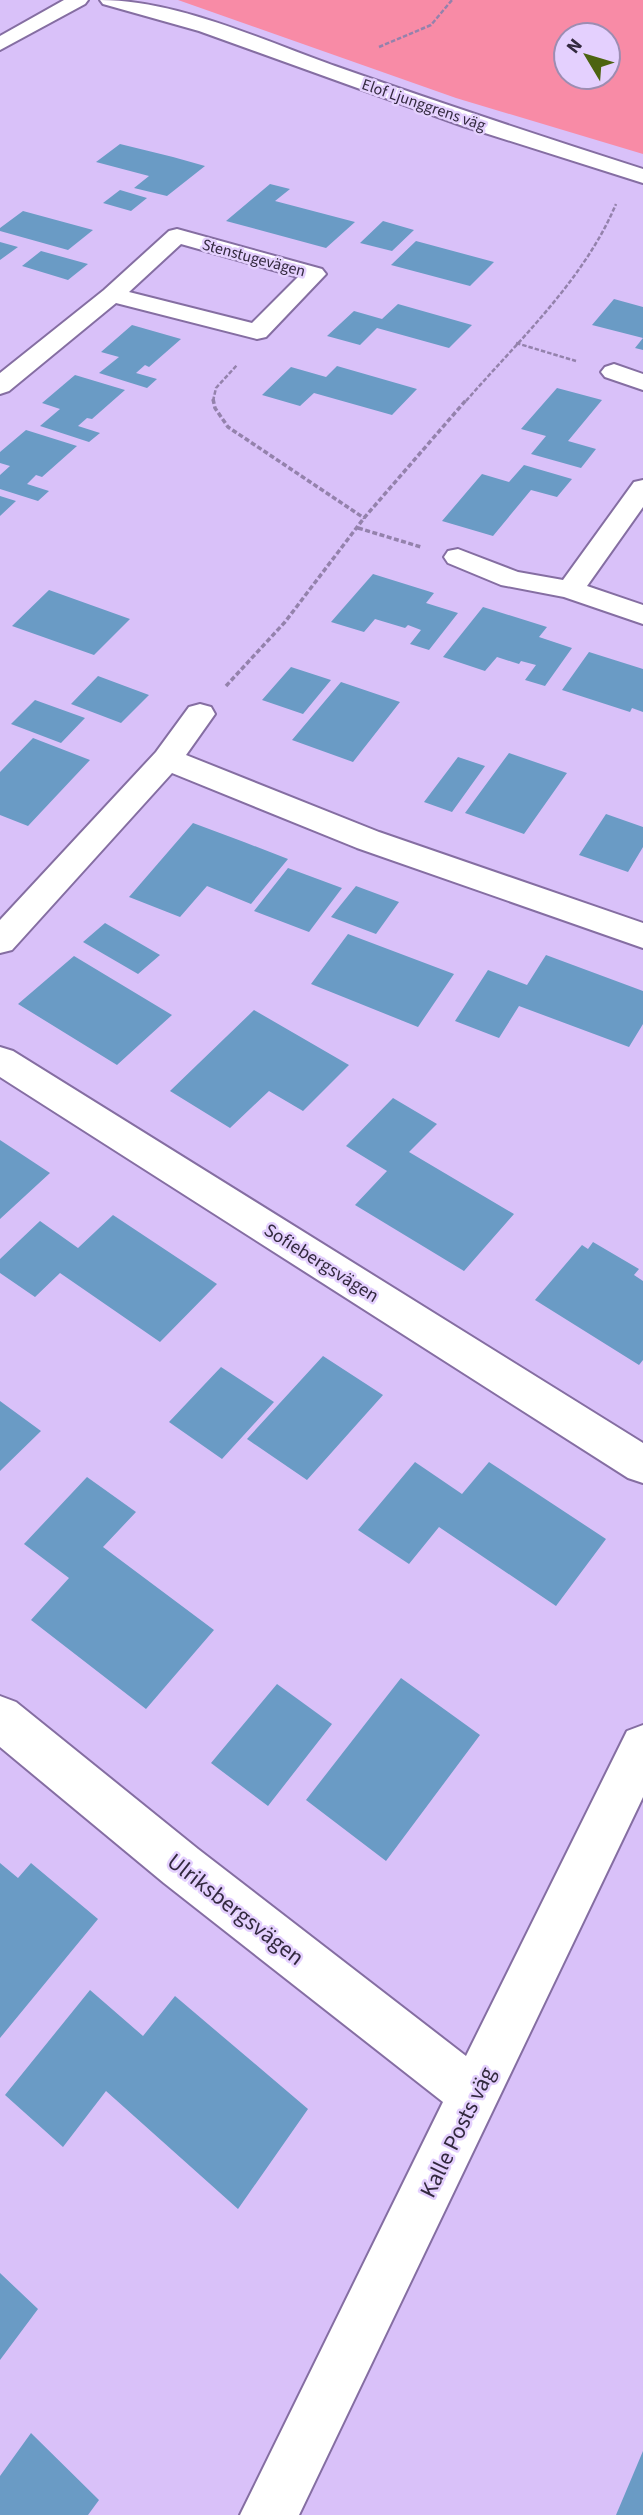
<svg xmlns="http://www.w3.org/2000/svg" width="643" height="2515" font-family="'Source Sans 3',sans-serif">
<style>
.green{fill:#f88ba6;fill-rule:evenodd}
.building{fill:#6a9bc5}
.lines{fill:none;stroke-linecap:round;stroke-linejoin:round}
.street-casing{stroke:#856ea2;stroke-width:4}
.secondary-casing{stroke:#856ea2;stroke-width:4}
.path-far1{stroke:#9482ac;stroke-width:2.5;stroke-dasharray:4.5 2;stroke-linecap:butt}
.path{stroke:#9482ac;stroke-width:3.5;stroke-dasharray:5 2.5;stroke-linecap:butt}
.street{fill:#fff;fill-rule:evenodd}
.secondary{fill:#fff;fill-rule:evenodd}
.labels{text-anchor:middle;stroke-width:5;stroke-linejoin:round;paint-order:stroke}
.far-street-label{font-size:16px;fill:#33293f;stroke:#e4d0fe}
.street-label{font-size:19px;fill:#33293f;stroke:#e4d0fe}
.near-street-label{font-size:23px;fill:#33293f;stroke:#e4d0fe}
</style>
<rect width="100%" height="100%" fill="#d9c1f9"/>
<path class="green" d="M178,0H643V154L456,98ZM566,35H608V77H566Z"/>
<path class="building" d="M120,144L173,157L205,166L167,196L134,188L149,176L96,162Z
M270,184L290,189L275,201L355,222L326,248L226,221Z
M120,190L147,198L131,211L103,203Z
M23,211L93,230L68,250L0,231V228Z
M383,221L414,230L392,251L360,243Z
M416,241L494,262L470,286L391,265Z
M0,242L18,247L0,260Z
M41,251L88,264L68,280L22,266Z
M614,299L643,307V350L635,348L643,338L592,325Z
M398,304L472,325L449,348L377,328L360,345L327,336L354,311L382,319Z
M132,325L181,339L149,367L145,365L136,373L157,379L147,388L99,373L119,357L101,352Z
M337,366L417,389L392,415L314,393L300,406L262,395L291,367L326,377Z
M75,375L125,390L92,419L87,418L78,426L100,433L89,442L40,426L60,409L42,403Z
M557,388L602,400L568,441L596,449L581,468L531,454L546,436L521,429Z
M26,430L77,446L42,477L36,475L27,484L49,491L38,501L0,489V475L10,466L0,463V452Z
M524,465L572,479L557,497L531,490L493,536L442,521L482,474L509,482Z
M0,496L16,501L0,516Z
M373,574L434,593L426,603L458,613L429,650L410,644L421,630L408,625L405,628L375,619L364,632L331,622Z
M49,590L130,619L94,655L12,626Z
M483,607L547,627L539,637L572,648L545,686L525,680L536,665L521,661L519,664L497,657L485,671L443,657Z
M589,652L643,669V712L632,708L630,712L562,690Z
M291,667L331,680L303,714L262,700Z
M98,676L149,695L121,723L71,704Z
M341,682L400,702L353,762L292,740Z
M35,700L85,718L61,743L11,724Z
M33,738L90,760L28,826L0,815V772Z
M509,753L567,773L524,834L465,813Z
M458,757L485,766L452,812L424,802Z
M606,814L643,827V847L628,872L579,855Z
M193,823L244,842L288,859L251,904L207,886L180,917L129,897Z
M288,868L342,888L309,932L254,911Z
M356,886L399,902L376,934L331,917Z
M105,923L160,955L138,974L83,942Z
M348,934L454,974L418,1027L311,984Z
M546,955L643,991V1024L629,1047L519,1006L499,1038L455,1021L488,970L527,985Z
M74,956L172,1015L117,1065L18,1004Z
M254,1010L349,1065L303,1111L269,1091L230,1128L170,1091Z
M393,1098L437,1124L409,1152L514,1214L464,1271L355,1205L387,1171L346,1146Z
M0,1140L50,1173L0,1219Z
M113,1215L217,1284L160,1342L60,1273L35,1297L0,1273V1259L40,1221L78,1248Z
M593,1242L639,1269L634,1275L643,1281V1360L639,1365L535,1300L582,1245L588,1249Z
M323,1356L383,1395L307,1480L247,1439Z
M221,1367L274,1402L222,1459L169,1422Z
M0,1401L41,1431L0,1471Z
M415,1462L462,1494L489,1462L606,1539L556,1606L439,1527L409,1564L358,1530Z
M87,1477L136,1512L103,1547L214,1630L146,1709L31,1620L69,1578L24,1544Z
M401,1678L480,1735L386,1861L306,1800Z
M277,1684L332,1724L268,1806L211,1763Z
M0,1863L18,1878L31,1863L98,1919L0,2038Z
M90,1990L143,2036L175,1996L308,2109L238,2209L106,2091L63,2147L5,2095Z
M0,2273L38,2309L0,2360Z
M31,2433L99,2500L88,2515H0V2476Z
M643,2451V2515H616Z"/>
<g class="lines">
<g class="street-casing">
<path id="street" d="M177,229L322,269L326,274L266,337L257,339L116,303L9,391L0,394V373L104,290L169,231ZM181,244L298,277L252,323L129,292Z
M614,364L643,374V390L605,377L601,372L605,367Z
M643,480V507L587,586L643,605V624L564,597L501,585L448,563L444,557L448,551L458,549L518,572L563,580L634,482Z
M200,704L211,707L215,714L186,755L379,832L643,923V948L357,848L172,773L12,950L0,953V920L156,752L189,707Z
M0,1047L13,1051L643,1443V1483L628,1478L0,1077Z
M0,1696L16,1702L198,1849L466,2056L627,1731L643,1725V1797L299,2515H240L443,2102L164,1883L0,1747Z"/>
</g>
<g class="secondary-casing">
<path id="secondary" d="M64,0H88L85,4L0,50V36Z
M100,0C177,0 262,40 335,66C437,102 540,136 643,169V183L463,126L199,31L103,4Z"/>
</g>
<path class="path-far1" d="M379,47L431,25L452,0
M516,343L576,361
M213,401L216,388L237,365
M466,401C519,340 584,280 616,204"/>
<path class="path" d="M213,399L215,408L228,427L364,518
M358,528L421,547
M226,686L285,622L364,518L467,399"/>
<use href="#street" class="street"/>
<use href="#secondary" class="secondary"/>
</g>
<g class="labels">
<g class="far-street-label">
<text transform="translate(424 104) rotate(19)" y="6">Elof Ljunggrens väg</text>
<text transform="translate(254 257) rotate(15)" y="6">Stenstugevägen</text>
</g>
<g class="street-label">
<text transform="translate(322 1262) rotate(32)" y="7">Sofiebergsvägen</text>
</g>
<g class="near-street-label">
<text transform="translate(236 1909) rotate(38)" y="8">Ulriksbergsvägen</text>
<text transform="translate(457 2132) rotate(-64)" y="8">Kalle Posts väg</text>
</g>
</g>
<g transform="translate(587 56) rotate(308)"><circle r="33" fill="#e4d0fe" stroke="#9d8db2" stroke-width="2"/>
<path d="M0-5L12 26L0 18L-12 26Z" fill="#4c6310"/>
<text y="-10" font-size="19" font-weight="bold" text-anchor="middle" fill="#33293f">N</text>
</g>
</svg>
